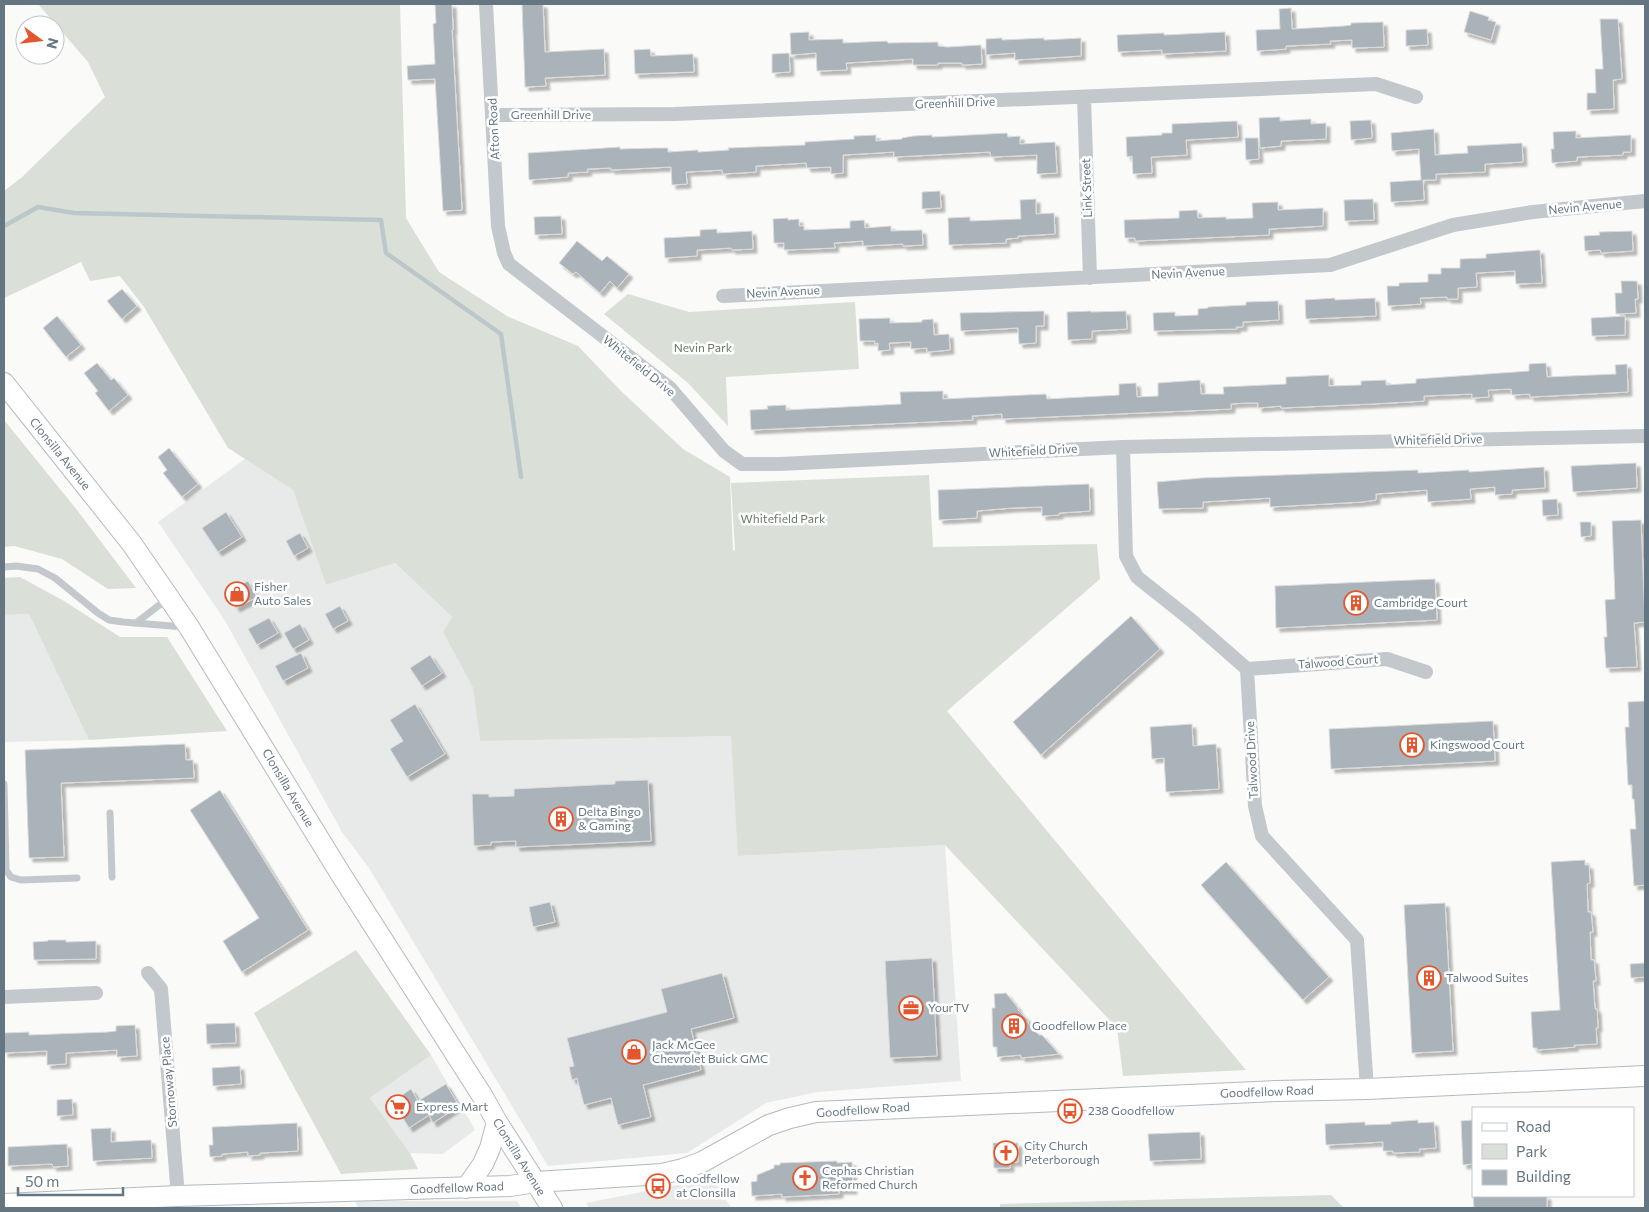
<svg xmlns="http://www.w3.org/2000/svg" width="1649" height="1212" font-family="Commissioner,sans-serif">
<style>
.built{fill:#e8e9e9}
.green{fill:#dadfd7}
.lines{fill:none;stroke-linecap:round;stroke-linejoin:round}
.stream{stroke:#bbc7cb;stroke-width:4.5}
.building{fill:#aab3b9;stroke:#dcdcda;filter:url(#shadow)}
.secondary-casing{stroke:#b3babf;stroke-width:22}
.lane{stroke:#c3c8cc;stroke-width:7}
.street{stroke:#c3c8cc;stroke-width:14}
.secondary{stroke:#fff;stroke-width:20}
.labels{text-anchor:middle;stroke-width:5;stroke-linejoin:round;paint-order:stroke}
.street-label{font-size:12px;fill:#657683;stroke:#fff}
.park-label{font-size:12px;fill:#687a64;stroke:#fff}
.poi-label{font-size:12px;fill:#657683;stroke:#fff;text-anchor:start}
</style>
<defs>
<filter id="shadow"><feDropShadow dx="4" dy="4" stdDeviation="1" flood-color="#0004"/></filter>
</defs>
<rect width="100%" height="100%" fill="#fafaf8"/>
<path class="built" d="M245,459L293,490L326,585L395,563L452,617L443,632L473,688L480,741L731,736L739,856L945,845L961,1081L817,1092L766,1103L687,1153L548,1166L369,868L342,832L224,619L158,522Z
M29,614L89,740L4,742V615Z
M431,1055L475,1130L443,1154L410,1153L370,1098Z
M713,1178L731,1208H589L586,1203Z
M355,1201H517L521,1208H358Z"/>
<path class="green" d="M38,4H400L406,218L439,272L507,316L578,346L621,391L683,449L730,477L733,551L735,550L731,483L929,475L933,547L1097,544L1100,579L947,711L1246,1070L1123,1076L1117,1028L945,845L738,856L731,736L480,741L473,688L443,632L452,617L395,563L326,585L293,490L228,448L144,307L120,276L90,281L81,262L4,298V191L21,178L105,97L88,62Z
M628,294L689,312L855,302L859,369L726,377L728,426L688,383L604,314Z
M4,420L77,510L136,588L108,589L62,559L14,546L4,547Z
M20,577L64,601L120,637H167L227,731L89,740L29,614L4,615V578Z
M356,950L431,1055L370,1098L410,1153L418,1169L341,1174L254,1013Z
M1331,1195L1344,1208H1000V1204Z"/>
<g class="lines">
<path class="stream" d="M4,226L38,207L74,213L381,220L386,253L501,334L521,477"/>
</g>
<path class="building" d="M435,4H452L453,30H452L462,210L443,211L435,79L408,80L407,66L435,64L433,24L436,23Z
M522,4H543L545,52L604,49L605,75L545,78L546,86L525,87Z
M1291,8L1292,29L1344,26L1351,25V23L1383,22L1384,47L1352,48V40L1330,41L1331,44L1286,46V49L1257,51L1256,30L1280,29L1279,9Z
M1470,11L1489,17L1488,20L1496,22L1491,40L1464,32Z
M1600,19H1618L1622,79L1613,80L1614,109L1587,110V93H1596L1595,69H1603Z
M1427,29L1428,45L1406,46V30Z
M809,32V40L843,39V43L887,41L888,43L938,42V46L947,47L981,45L982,64L962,65V63H938V65H913V59L846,63L847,70L817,71L816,53L791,55L790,33Z
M1225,32L1226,51L1162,54V50L1118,52L1117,35L1164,33V35Z
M1002,38V40L1044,38V40L1081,38V56L1015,60V53L986,55V39Z
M650,49L651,56L693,54L694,72L635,74L634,50Z
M789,53L790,72L772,73V54Z
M1280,117V121L1311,119V124L1326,123V139L1281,141V146L1260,148L1259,118Z
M1371,120L1372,138L1351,140L1350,121Z
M1237,121L1238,137L1186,140L1187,155L1151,157L1152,173L1133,174L1132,156L1127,157L1126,137L1162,135V133H1172V124Z
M1434,129L1435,155L1468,153L1467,146L1522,143L1523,162L1485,164V172L1436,174V180H1423L1424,200L1391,202L1390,182L1421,180L1419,149L1392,151L1391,133Z
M1576,131V138L1631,135V152H1623V155L1577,157V161L1552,163L1551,149H1554L1553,132Z
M1007,133L1008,137L1020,136V144L1055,142L1057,173L1037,174V155L991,157L990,152L894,157V152L843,155V173L831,174V167L807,168L806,163L756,166V172L723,174L722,170L686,172L687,184L672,185L671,167L611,170V168L587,169L588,172L568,173V177L529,180L528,153L620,147V149L655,148H668V152L698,150V152L729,150L728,148L805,145V142L854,139V136L876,135V141L902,139V138L913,136L932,135V137Z
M1245,138H1258L1259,159L1246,160Z
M940,191L941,208L922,209V192Z
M1036,199V214L1054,213L1055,234L1018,236V238L1006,239V243L949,245L948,218L970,217V221L1021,219L1020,200Z
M1373,199L1374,220L1345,221L1344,200Z
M1278,202V210L1323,208V226L1269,229V235L1135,241V238H1125L1124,220L1179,218V211L1197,210L1198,218L1226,217V219L1253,218L1252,203Z
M561,216L562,234L535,235L534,217Z
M788,218V220L799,219V226H804V230L850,228V221L864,220L865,228L891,226V231L922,230L923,245L903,246V244L863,246V241L834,243L835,248L784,250V243H774L773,219Z
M717,229V233L752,231L753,249L732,250L731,248L697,250V256L665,258L664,238L700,236V230Z
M1632,231L1633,251L1601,253L1600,250L1585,251L1584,236L1600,235L1599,232Z
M577,241L602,261L607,256L629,274L617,288L610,281L600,293L576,272L573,274L559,263Z
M1540,250L1542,283L1516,284L1515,271L1476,273L1477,287L1458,288V299H1447V297L1420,298L1421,304L1388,306L1387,286H1399V283L1428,282V274H1441V268H1460V259L1486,258V254Z
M1621,281H1637L1638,299H1635L1636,313L1616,314L1615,293H1622Z
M122,289L137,306L122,319L107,301Z
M1335,298V300L1375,298L1376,316L1306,319L1305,300Z
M1278,301L1279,320L1243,322V327H1236L1237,329L1154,331L1153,313L1175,312V316L1198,315V309L1208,308V307L1246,305V302Z
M1044,311V326H1036V343L1019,344L1018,328L961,331L960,313Z
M1091,311V312L1126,311L1127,329L1092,331V339L1068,340L1067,312Z
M57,316L81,345L66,357L43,328Z
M1625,316V335L1592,336L1591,318Z
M890,318V323L922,322V320L933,319L934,335L949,334L950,350L927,352V348L911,349V342L889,343L890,350L878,351V343L875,344V341H860L859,319Z
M97,363L111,380L114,378L128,395L109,411L95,393L98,391L84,373Z
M1546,363L1547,377L1616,374L1615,365L1627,364L1628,392L1530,397V394L1512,395L1511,389L1488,390L1489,397L1472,398V394L1424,396V401L1372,404L1281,408V406L1258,408V403H1245L1231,404V409L1002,419V414L972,416L973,420L751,430L750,410L768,409L767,406L786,405V410L901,404L900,392L943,391V399L1046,394L1047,399L1119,395V384L1136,383L1137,397L1158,396V383L1200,380L1201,394H1224L1223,387L1286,384V377L1329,375V386L1361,385V381L1386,380V385L1416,383V379L1529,371V364Z
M169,448L198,484L182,497L163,473L167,470L158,457Z
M1636,463L1637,488L1573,492L1571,466Z
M1544,467L1545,488L1512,490V494L1495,495V487L1470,489L1471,499L1428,502L1427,490L1376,494V500L1362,502L1270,507V498L1203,502V508L1159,509L1157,482L1201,478L1418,470V473L1469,470V472Z
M1089,484L1090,511L1059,513V515L1042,516V507L1012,508L977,511V518L939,520L938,490Z
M1557,499L1558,515L1543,516L1542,500Z
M226,512L242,537L218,552L202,528Z
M1641,520L1645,622L1634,623L1637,667L1606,668L1604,637H1607L1605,600L1615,599L1612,521Z
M1580,522H1591V536L1581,537Z
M300,533L308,548L294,556L286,541Z
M1435,579L1437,620L1276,628L1275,586Z
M248,581L257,597L236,608L228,592Z
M340,606L348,621L333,629L325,614Z
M1131,616L1160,649L1041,755L1013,722Z
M269,618L278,633L257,645L248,629Z
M300,624L309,640L293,649L284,633Z
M301,653L308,668L283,681L275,666Z
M430,655L442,673L422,686L410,668Z
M1645,701V885L1634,886L1630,829H1636L1634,799H1632V785H1628L1625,727H1629L1628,702Z
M415,704L445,754L407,777L390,749L403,741L390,720Z
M1493,721L1495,761L1331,769L1329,729Z
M1192,724L1193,746L1216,744L1219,789L1166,792L1164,758L1152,759L1150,727Z
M185,744L186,760H193L194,778L61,783L64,857L29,858L25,750Z
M648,780L651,841L516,847V841L491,842V845L474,846L472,794H489V797L514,796V789L615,784V781Z
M220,790L308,930L242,972L223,941L259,918L190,810Z
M1585,860V865H1589L1590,883L1587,884L1588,912H1591L1593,932H1590L1591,960H1594L1596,981H1593L1595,1009H1597L1598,1028H1596L1597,1044L1574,1045L1575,1047L1537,1050V1048H1533L1531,1012L1560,1010L1551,862Z
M1226,862L1329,977L1303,1000L1201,885Z
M550,902L555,922L533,927L529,907Z
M1445,903L1453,1051L1412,1053L1404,905Z
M48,940H66V942L96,941V959L34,960L33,942L48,941Z
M932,958L937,1056L890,1058L885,961Z
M1645,963V977L1631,978L1630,964Z
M722,973L734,1018L691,1029L701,1070L643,1085L651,1117L618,1125L611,1098L584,1105L577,1078L572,1080L569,1067L574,1066L567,1038L667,1012L661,989Z
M1006,993L1018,1008V1010L1028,1020V1023L1039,1035H1042L1059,1054L1021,1058V1055L997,1057V1047H993L992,1008H995L994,994Z
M235,1023L236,1043L207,1044L206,1024Z
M135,1025L137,1056L117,1057V1050L66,1053V1064L47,1065V1051L4,1053V1033L29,1032V1035L108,1032L116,1031V1026Z
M240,1066L241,1084L213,1086L212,1068Z
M446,1084L459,1106L433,1123L429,1115L409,1128L393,1101L411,1089L418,1101Z
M72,1099L73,1115L57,1116V1100Z
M1418,1120V1123L1434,1122L1436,1148L1419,1149L1420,1152L1393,1153V1151H1383V1142L1326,1145L1325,1124L1365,1122V1125L1391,1124V1122Z
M1473,1120V1164L1463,1165L1461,1121Z
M297,1123L298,1151L260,1153V1155L248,1156V1152L222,1154V1156L210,1157L209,1145H213L212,1127Z
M111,1128V1142L151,1140L152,1158L93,1161L91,1129Z
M1200,1132L1201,1159L1150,1161L1148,1134Z
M993,1143H1018V1162H1010V1168H994Z
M67,1144L68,1166L53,1167L52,1164L8,1166V1147Z
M837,1161V1163L852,1162L853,1190H839V1194L782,1197V1194L752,1196L751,1182L757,1181V1175L774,1168V1165H780V1163Z
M1473,1196H1547V1208H1474Z"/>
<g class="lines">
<g class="secondary-casing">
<path id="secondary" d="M4,383L132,544L189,627L340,873L483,1097L497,1122L552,1208
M466,1188L483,1164L490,1148L497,1122
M4,1204L178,1196L510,1186L536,1182L662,1174L683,1169L702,1162L769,1125L790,1118L816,1112L1276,1091L1367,1089L1645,1076"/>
</g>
<path class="lane" d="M4,567L16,566L38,569L55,578L98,613L109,620L123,622L184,627
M136,623L158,606L168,600
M4,784L6,870L11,877L21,880L77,878
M110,813L112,877"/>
<path class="street" d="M486,4L498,226L504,253L509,264L670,388L724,451L742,464H780L1123,447L1645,436
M1084,97L1090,278
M493,115L674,114L1376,84L1416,97
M723,296L1330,265L1453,225L1533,212L1645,201
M1123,447L1126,556L1137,577L1191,620L1247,669L1255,806L1262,836L1357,940L1367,1089
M1247,669L1387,659L1426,672
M148,973L161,989L178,1196
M4,997L96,993"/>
<use href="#secondary" class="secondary"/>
</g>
<defs>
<g id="shop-ring" transform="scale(1.25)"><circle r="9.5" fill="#fff" stroke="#e4572e" stroke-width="1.5"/><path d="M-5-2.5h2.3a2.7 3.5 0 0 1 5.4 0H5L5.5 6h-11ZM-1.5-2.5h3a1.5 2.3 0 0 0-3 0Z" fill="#e4572e"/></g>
<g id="building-ring" transform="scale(1.25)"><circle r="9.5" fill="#fff" stroke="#e4572e" stroke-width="1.5"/><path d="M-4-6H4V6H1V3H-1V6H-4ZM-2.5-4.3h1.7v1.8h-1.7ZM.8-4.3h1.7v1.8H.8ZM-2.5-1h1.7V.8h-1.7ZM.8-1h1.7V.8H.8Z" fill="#e4572e"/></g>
<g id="office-ring" transform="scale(1.25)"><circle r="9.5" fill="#fff" stroke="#e4572e" stroke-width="1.5"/><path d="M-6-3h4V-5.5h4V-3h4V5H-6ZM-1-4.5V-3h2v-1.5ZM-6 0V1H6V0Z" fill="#e4572e"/></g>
<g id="supermarket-ring" transform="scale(1.25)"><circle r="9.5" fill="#fff" stroke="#e4572e" stroke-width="1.5"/><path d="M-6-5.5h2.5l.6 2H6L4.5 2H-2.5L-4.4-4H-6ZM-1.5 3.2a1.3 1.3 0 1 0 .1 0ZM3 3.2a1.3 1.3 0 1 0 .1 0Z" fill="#e4572e"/></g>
<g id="bus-ring" transform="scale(1.25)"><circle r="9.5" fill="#fff" stroke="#e4572e" stroke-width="1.5"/><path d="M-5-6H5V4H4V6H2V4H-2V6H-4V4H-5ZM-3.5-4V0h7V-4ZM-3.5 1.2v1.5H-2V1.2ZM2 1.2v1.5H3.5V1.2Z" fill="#e4572e"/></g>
<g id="church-ring" transform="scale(1.25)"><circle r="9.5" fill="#fff" stroke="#e4572e" stroke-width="1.5"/><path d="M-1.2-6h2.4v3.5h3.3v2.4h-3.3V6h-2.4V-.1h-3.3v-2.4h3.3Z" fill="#e4572e"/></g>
</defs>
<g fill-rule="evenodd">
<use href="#shop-ring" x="237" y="594"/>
<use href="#building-ring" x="1356" y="603"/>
<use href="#building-ring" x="1412" y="745"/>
<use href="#building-ring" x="561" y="819"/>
<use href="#building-ring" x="1429" y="978"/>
<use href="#office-ring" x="911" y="1008"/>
<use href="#building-ring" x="1014" y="1026"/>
<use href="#shop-ring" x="634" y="1052"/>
<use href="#supermarket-ring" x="398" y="1107"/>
<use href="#bus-ring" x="1070" y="1111"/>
<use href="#church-ring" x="1006" y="1153"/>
<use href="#church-ring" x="805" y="1178"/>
<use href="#bus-ring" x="658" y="1186"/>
</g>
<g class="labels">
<g class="street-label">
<text transform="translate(955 103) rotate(-2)" y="4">Greenhill Drive</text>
<text x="551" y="119">Greenhill Drive</text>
<text transform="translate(494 129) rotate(-93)" y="4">Afton Road</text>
<text transform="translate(1087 188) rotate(-92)" y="4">Link Street</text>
<text transform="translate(1585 207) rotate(-5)" y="4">Nevin Avenue</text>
<text transform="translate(1188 273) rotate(-3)" y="4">Nevin Avenue</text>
<text transform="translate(783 292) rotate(-3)" y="4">Nevin Avenue</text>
<text transform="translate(639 366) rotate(39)" y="4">Whitefield Drive</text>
<text transform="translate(1438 440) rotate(-1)" y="4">Whitefield Drive</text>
<text transform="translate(1033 451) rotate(-3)" y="4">Whitefield Drive</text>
<text transform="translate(60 454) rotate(51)" y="4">Clonsilla Avenue</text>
<text transform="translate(1338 662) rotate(-4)" y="4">Talwood Court</text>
<text transform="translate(1252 760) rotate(-93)" y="4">Talwood Drive</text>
<text transform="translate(288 788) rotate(59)" y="4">Clonsilla Avenue</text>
<text transform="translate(169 1082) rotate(-95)" y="4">Stornoway Place</text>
<text transform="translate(1267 1092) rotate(-2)" y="4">Goodfellow Road</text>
<text transform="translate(863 1110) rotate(-4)" y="4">Goodfellow Road</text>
<text transform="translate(519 1157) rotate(58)" y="4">Clonsilla Avenue</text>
<text transform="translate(457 1188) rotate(-2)" y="4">Goodfellow Road</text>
</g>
<g class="park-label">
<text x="703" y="352">Nevin Park</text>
<text x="783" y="523">Whitefield Park</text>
</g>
<g class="poi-label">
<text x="254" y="591">Fisher<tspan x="254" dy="14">Auto Sales</tspan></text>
<text x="1374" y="607">Cambridge Court</text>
<text x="1430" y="749">Kingswood Court</text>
<text x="578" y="816">Delta Bingo<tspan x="578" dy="14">&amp; Gaming</tspan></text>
<text x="1446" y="982">Talwood Suites</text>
<text x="928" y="1012">YourTV</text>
<text x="1032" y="1030">Goodfellow Place</text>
<text x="652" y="1049">Jack McGee<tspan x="652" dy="14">Chevrolet Buick GMC</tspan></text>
<text x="416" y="1111">Express Mart</text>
<text x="1088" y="1115">238 Goodfellow</text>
<text x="1024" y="1150">City Church<tspan x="1024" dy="14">Peterborough</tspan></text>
<text x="822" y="1175">Cephas Christian<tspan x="822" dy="14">Reformed Church</tspan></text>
<text x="676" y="1183">Goodfellow<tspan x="676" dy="14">at Clonsilla</tspan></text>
</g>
</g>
<rect width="1649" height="1212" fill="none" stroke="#657683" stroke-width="10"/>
<rect x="1472" y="1107" width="162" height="90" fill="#ffffff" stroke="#c1c8cd"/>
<rect x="1482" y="1123" width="25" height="8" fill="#ffffff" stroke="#c1c8cd"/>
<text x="1516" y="1132" font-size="15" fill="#657683">Road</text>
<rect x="1482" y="1144" width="25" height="15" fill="#dadfd7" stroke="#c1c8cd"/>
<text x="1516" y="1157" font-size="15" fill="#657683">Park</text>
<rect x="1482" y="1170" width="25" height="15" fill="#aab3b9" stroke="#c1c8cd"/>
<text x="1516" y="1182" font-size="15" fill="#657683">Building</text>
<g transform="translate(40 40) rotate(105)"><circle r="24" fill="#ffffff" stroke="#c1c8cd"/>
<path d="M0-4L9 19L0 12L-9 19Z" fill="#e4572e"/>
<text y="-8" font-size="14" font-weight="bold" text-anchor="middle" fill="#657683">N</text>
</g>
<path d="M18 1187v8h105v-8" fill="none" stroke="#657683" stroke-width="2.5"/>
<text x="25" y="1187" font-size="15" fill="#657683" stroke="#ffffff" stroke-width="4" paint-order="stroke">50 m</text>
</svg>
